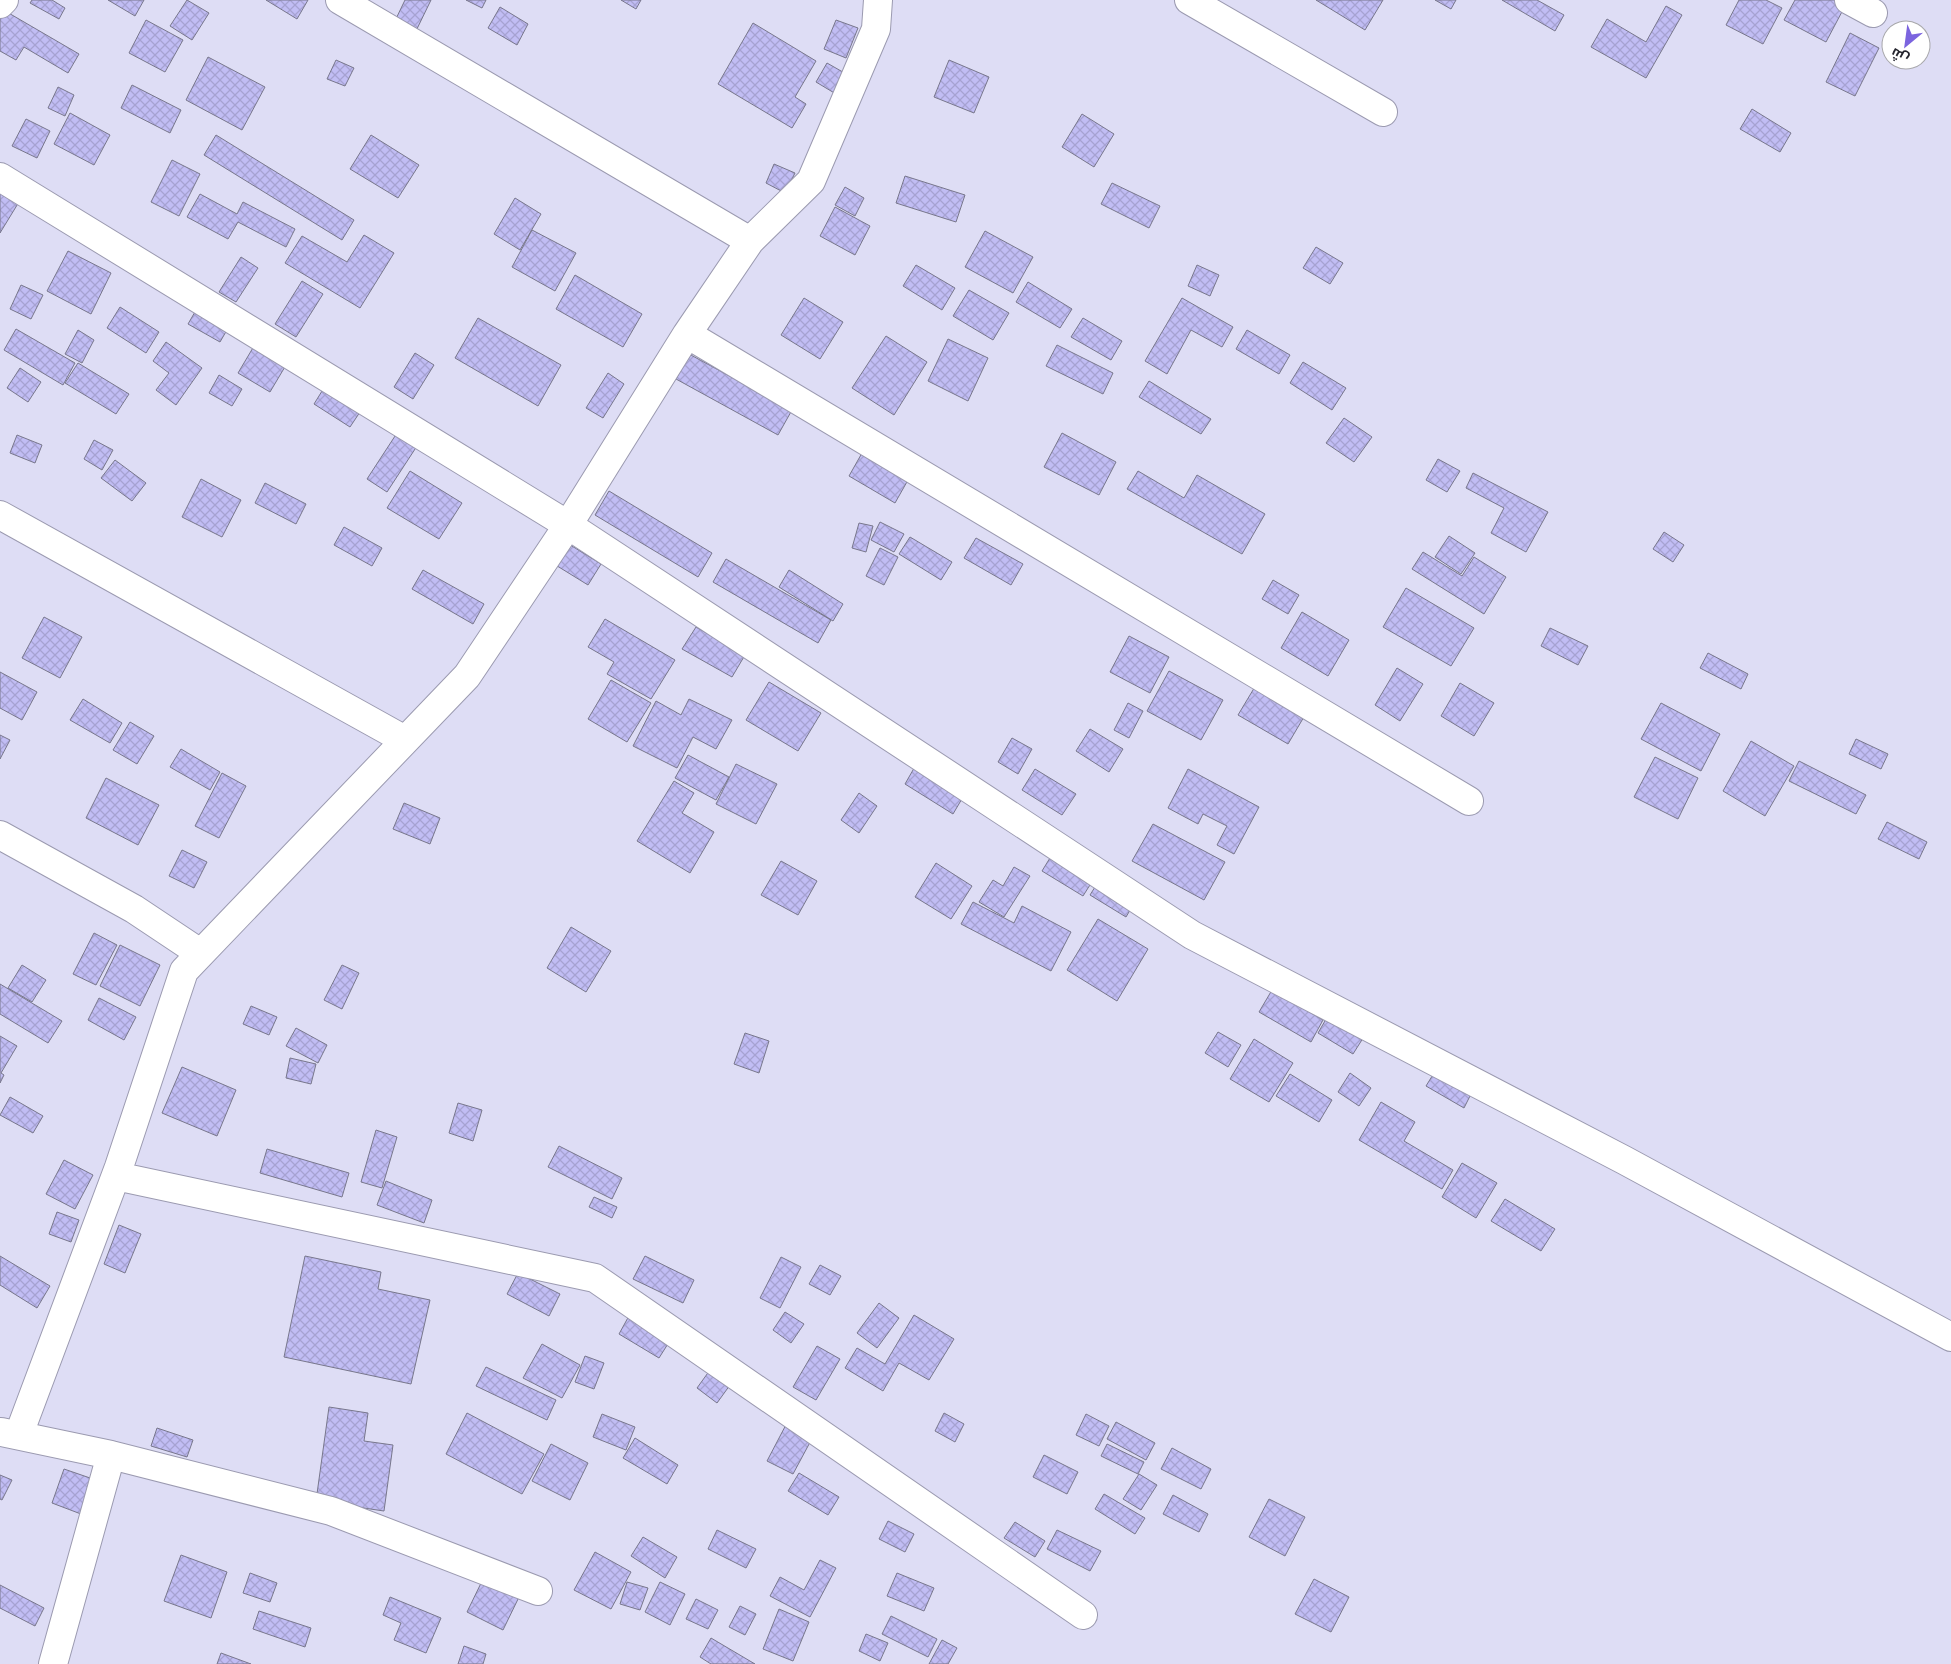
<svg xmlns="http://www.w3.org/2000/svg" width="1951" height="1664" font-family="'Fira Sans',Cairo,sans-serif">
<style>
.building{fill:url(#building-cross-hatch);stroke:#78778c}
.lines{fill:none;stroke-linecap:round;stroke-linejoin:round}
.street-casing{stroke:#9b9ab0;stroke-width:30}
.street{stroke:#fff;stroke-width:28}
</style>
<defs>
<pattern id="building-cross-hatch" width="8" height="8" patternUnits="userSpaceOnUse" patternTransform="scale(1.25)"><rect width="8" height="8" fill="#c1bdf4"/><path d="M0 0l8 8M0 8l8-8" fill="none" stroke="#a6a2d2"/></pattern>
</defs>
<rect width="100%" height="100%" fill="#deddf5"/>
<path class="building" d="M32,0H52L65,8L59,19L30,3Z
M108,0H144L135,16Z
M187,0L209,13L192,40L170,26Z
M266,0H308L297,19Z
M405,0H431L414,35L393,25Z
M466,0H486L482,8Z
M621,0H641L636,9Z
M1316,0H1383L1365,30Z
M1435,0H1456L1451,9Z
M1502,0H1537L1564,15L1555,31Z
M1739,0H1766L1782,8L1763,44L1726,25Z
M1795,0H1834L1845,6L1826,42L1784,20Z
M1666,6L1682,15L1646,78L1591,47L1607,19L1646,42Z
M500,7L528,24L517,45L488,28Z
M0,8L79,54L68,73L24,47L16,60L0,51Z
M146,20L183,40L165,72L129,53Z
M836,20L858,28L846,58L824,49Z
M753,23L816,61L795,97L806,104L792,128L718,84Z
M1850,33L1879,48L1855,96L1826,82Z
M208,57L265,87L242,130L186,100Z
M336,60L354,68L345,86L327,79Z
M949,60L989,77L974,113L934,97Z
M827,63L848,75L836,94L816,82Z
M132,85L181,110L170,133L121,108Z
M58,87L74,95L65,116L48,108Z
M1752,109L1791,133L1780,152L1740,129Z
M70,113L110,135L94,165L54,144Z
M1082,114L1114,134L1094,167L1062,147Z
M26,119L50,131L37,158L12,146Z
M216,135L354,220L342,240L204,155Z
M371,135L419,165L398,198L350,169Z
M172,160L200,174L179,216L151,202Z
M774,164L795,173L785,193L766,183Z
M905,176L965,195L956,222L896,203Z
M1112,183L1160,206L1149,228L1101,204Z
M0,184L22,197L0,233Z
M845,187L864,198L855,216L835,205Z
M200,194L237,214L243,202L295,229L286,247L238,222L228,239L187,217Z
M515,198L541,214L520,250L494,234Z
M835,207L870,226L855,255L820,236Z
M532,230L576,253L555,291L512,267Z
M985,231L1033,257L1013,293L965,267Z
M364,235L394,253L360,308L285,263L302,236L347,262Z
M1316,247L1343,263L1330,284L1303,268Z
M68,251L111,273L91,314L47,291Z
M241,257L258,268L236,302L219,292Z
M916,265L955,288L942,310L903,286Z
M1197,265L1219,275L1210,296L1188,286Z
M575,275L642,314L623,347L556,309Z
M302,281L323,294L296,337L275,324Z
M1028,282L1072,309L1060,328L1016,302Z
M21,285L43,295L31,319L10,309Z
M969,290L1009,313L993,340L953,316Z
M804,298L843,322L820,359L781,335Z
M1182,298L1233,327L1222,347L1191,330L1167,374L1145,361Z
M199,305L231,323L220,342L188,324Z
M120,307L159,332L146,353L107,328Z
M478,318L561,365L538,406L455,358Z
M1083,318L1122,341L1111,360L1071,337Z
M16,329L75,363L63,385L4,350Z
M78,330L94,340L82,363L65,354Z
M1247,330L1290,355L1279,374L1236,349Z
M886,336L927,362L894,415L852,388Z
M948,339L988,358L968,401L928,381Z
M257,341L289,360L270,392L238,373Z
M166,342L202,368L176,405L156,390L169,373L153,361Z
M1057,345L1113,373L1103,394L1046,366Z
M415,353L434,365L413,399L394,387Z
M689,354L792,410L778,435L676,379Z
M1303,362L1346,388L1332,410L1290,383Z
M78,363L129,394L116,414L65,383Z
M20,368L41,382L28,402L7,388Z
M608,373L624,384L603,418L586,408Z
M219,375L242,389L232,406L209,393Z
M1149,381L1211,419L1201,434L1139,397Z
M327,383L364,406L350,427L314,404Z
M1344,418L1372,437L1354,462L1326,443Z
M397,433L417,446L387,492L367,479Z
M1062,433L1116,462L1099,495L1044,467Z
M17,435L42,445L35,463L10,453Z
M94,440L113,450L102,470L84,459Z
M862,453L908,480L895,503L849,476Z
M1438,459L1460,471L1447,492L1426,480Z
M115,460L146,483L132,501L101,478Z
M410,471L462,503L439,539L387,508Z
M1138,471L1184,498L1197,475L1265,514L1242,554L1127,489Z
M1473,473L1548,512L1526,552L1491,533L1504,508L1466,488Z
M201,479L241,500L222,537L182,517Z
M265,483L306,504L296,524L255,503Z
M609,491L712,553L698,577L595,515Z
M880,522L904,534L894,552L871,540Z
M859,523L873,526L866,552L852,548Z
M344,527L382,548L372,566L334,545Z
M1664,532L1684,545L1673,562L1653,549Z
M1449,536L1475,553L1461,574L1435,557Z
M910,537L952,562L941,580L899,554Z
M976,538L1023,564L1011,585L964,558Z
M567,543L601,564L588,585L554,564Z
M880,548L898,557L884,585L866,576Z
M1423,552L1462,576L1474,557L1506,577L1484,614L1412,569Z
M726,559L831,620L818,643L713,582Z
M423,570L484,604L473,624L412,589Z
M789,570L843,604L833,621L779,587Z
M1273,580L1299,595L1288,614L1262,599Z
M1406,588L1474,628L1451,666L1383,627Z
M1302,612L1349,640L1328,676L1281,648Z
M44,617L82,637L60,678L22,658Z
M605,619L675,660L651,699L607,674L614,662L588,647Z
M696,627L745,655L732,677L682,649Z
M1550,628L1588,646L1578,665L1541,646Z
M1129,636L1169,657L1150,693L1110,672Z
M1708,653L1748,674L1741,689L1700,668Z
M1397,668L1423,684L1400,721L1375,705Z
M1169,671L1223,700L1201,740L1147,711Z
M0,672L37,692L22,720L0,708Z
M611,680L651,703L627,742L588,719Z
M1259,680L1308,710L1288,744L1238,715Z
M769,682L821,713L798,751L746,720Z
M1460,683L1494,703L1474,736L1441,716Z
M83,699L122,723L110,743L70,720Z
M689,699L732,720L716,749L693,737L677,768L633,746L656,701L681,715Z
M1128,703L1143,711L1129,738L1114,730Z
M1661,703L1720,734L1701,771L1641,739Z
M130,722L154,736L137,764L113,750Z
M1090,729L1123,749L1109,772L1076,751Z
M0,735L10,740L0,759Z
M1012,738L1032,749L1018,774L998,762Z
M1856,739L1888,754L1881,769L1849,754Z
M1751,741L1794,766L1765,816L1723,791Z
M181,749L220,772L210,790L170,767Z
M688,755L729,777L716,800L675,778Z
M1655,757L1698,778L1678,819L1634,797Z
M1799,761L1866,795L1856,814L1789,781Z
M917,763L966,792L953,814L905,784Z
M736,764L777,784L756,824L716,804Z
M1035,769L1076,794L1062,815L1022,790Z
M1188,769L1259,807L1234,854L1217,845L1227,826L1203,814L1198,824L1168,808Z
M222,773L246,786L219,838L195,826Z
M106,778L159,805L138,845L86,818Z
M674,781L694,793L682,813L714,832L690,873L637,841Z
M859,793L877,806L859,833L841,820Z
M404,803L440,818L430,844L393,829Z
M1887,822L1927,842L1919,859L1878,839Z
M1153,824L1225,862L1204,900L1132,861Z
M182,850L207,862L194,888L169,876Z
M1053,853L1095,877L1083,896L1042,871Z
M781,861L817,881L798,915L761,895Z
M936,863L972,886L951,919L915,897Z
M1014,867L1030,876L1004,917L979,902L993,880L1003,886Z
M1100,879L1136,900L1126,917L1090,895Z
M973,902L1014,923L1022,906L1071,932L1051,971L961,924Z
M1098,919L1148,949L1117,1001L1067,970Z
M571,927L611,951L586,992L547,968Z
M94,933L117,945L96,985L73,974Z
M120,945L160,965L140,1006L100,986Z
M22,965L46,980L32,1002L8,988Z
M342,965L359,973L342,1009L324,1000Z
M0,984L62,1021L48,1043L0,1014Z
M1272,990L1323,1020L1311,1042L1259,1012Z
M99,998L136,1017L124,1040L88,1020Z
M251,1006L277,1017L269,1035L243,1024Z
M1329,1014L1365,1035L1353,1054L1318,1033Z
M296,1028L327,1045L318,1063L286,1046Z
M1218,1032L1241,1045L1228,1067L1205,1053Z
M745,1033L769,1041L759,1073L734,1064Z
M0,1036L17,1046L1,1073L4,1075L0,1083Z
M1254,1039L1293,1063L1269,1102L1230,1079Z
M290,1058L316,1064L311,1084L286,1078Z
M182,1067L236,1090L217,1136L162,1113Z
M1350,1073L1371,1088L1359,1106L1338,1092Z
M1434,1073L1471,1094L1464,1108L1426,1086Z
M1290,1074L1332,1100L1319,1122L1276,1096Z
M10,1097L43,1116L33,1133L0,1115Z
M1381,1102L1415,1122L1404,1141L1453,1170L1442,1189L1359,1140Z
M458,1103L482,1110L473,1141L449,1133Z
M376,1130L397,1137L382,1188L361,1182Z
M559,1146L622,1178L612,1199L548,1167Z
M267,1149L349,1173L342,1197L260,1173Z
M64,1160L93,1175L75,1209L46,1194Z
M1462,1163L1497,1183L1476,1218L1442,1197Z
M386,1181L432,1200L424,1223L377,1205Z
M594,1197L617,1207L612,1218L589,1207Z
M1505,1199L1555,1229L1541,1251L1491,1221Z
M57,1212L79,1220L71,1242L49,1234Z
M119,1225L141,1234L125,1273L104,1264Z
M0,1256L50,1286L37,1308L0,1285Z
M305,1256L381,1272L378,1289L430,1300L411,1384L284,1357Z
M645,1256L694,1280L683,1303L633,1279Z
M781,1257L801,1267L780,1308L760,1298Z
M820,1265L841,1276L830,1295L809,1284Z
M518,1273L560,1294L549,1316L507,1294Z
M879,1303L899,1318L877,1348L857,1333Z
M785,1312L804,1324L791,1343L773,1330Z
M630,1314L671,1339L659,1358L619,1334Z
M914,1315L954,1339L929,1380L899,1363L883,1391L845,1368L857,1348L885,1364Z
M542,1344L580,1365L562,1398L523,1378Z
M817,1346L840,1359L816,1400L793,1387Z
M585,1356L604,1363L594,1389L575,1382Z
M486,1367L556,1400L547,1420L476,1386Z
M710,1370L730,1385L717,1403L697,1388Z
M329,1407L368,1413L364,1441L393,1445L384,1511L316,1501Z
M467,1413L544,1454L522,1494L446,1454Z
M944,1413L964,1424L955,1442L935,1431Z
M602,1414L635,1427L626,1450L593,1437Z
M1086,1414L1109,1426L1099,1446L1076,1435Z
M789,1419L815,1433L793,1474L767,1461Z
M1116,1422L1155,1443L1146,1460L1107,1439Z
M157,1428L193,1440L187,1457L151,1446Z
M635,1438L678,1465L667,1484L623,1458Z
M551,1444L588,1463L570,1500L532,1481Z
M1107,1444L1144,1462L1138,1474L1101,1456Z
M1172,1448L1211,1469L1201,1489L1161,1469Z
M1044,1455L1078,1472L1067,1494L1033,1477Z
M64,1469L93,1479L81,1514L52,1503Z
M799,1473L839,1497L828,1515L788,1491Z
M1139,1474L1157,1485L1141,1510L1123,1499Z
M0,1475L12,1480L2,1500L0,1499Z
M1104,1494L1145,1518L1135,1534L1095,1509Z
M1173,1495L1208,1514L1199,1532L1163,1514Z
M1269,1499L1305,1517L1285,1556L1249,1537Z
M888,1521L914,1534L905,1552L879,1539Z
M1015,1522L1045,1541L1035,1557L1004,1538Z
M717,1530L756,1549L746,1568L708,1549Z
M1057,1530L1101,1551L1090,1571L1047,1549Z
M643,1537L677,1557L665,1578L631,1556Z
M595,1552L631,1572L611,1609L574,1590Z
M181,1555L227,1572L211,1618L164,1601Z
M820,1560L836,1568L810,1617L770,1596L780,1577L804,1590Z
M250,1573L277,1583L270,1602L243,1593Z
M897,1573L934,1588L924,1611L887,1596Z
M484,1577L520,1595L503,1630L467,1612Z
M1314,1579L1349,1597L1331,1632L1295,1614Z
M627,1582L648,1588L640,1610L620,1604Z
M660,1582L685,1594L670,1625L645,1612Z
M0,1585L44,1608L35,1626L0,1608Z
M390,1597L441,1618L426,1653L394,1640L401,1623L383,1615Z
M696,1599L718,1610L708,1629L686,1619Z
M740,1606L756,1614L745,1635L729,1627Z
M779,1609L809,1622L793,1661L763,1649Z
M259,1611L311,1628L305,1647L253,1629Z
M891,1616L937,1639L928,1657L882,1634Z
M866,1634L888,1643L880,1661L859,1651Z
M711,1638L755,1664H711L700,1657Z
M942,1640L957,1648L948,1664H929Z
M464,1646L486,1654L483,1664H458Z
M221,1653L251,1664H217Z"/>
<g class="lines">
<g class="street-casing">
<path id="street" d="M340,0L750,241
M1189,0L1383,112
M1849,0L1873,13
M0,4L4,0
M0,177L568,525L1192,935L1624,1160L1951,1337
M687,334L1469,801
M0,515L405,740
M0,835L134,909L200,953
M116,1176L595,1278L1083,1615
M1,1432L111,1455L331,1511L538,1591
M19,1434L119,1167L184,971L467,676L568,525L687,334L750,241L811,181L876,29L878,0
M53,1664L111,1455"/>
</g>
<use href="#street" class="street"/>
</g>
<g transform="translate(1906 45) rotate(209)"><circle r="24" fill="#ffffff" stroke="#a8a8ab"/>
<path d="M0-4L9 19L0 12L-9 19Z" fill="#7b64df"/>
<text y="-8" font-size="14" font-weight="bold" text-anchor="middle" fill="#25252e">ش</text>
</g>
</svg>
